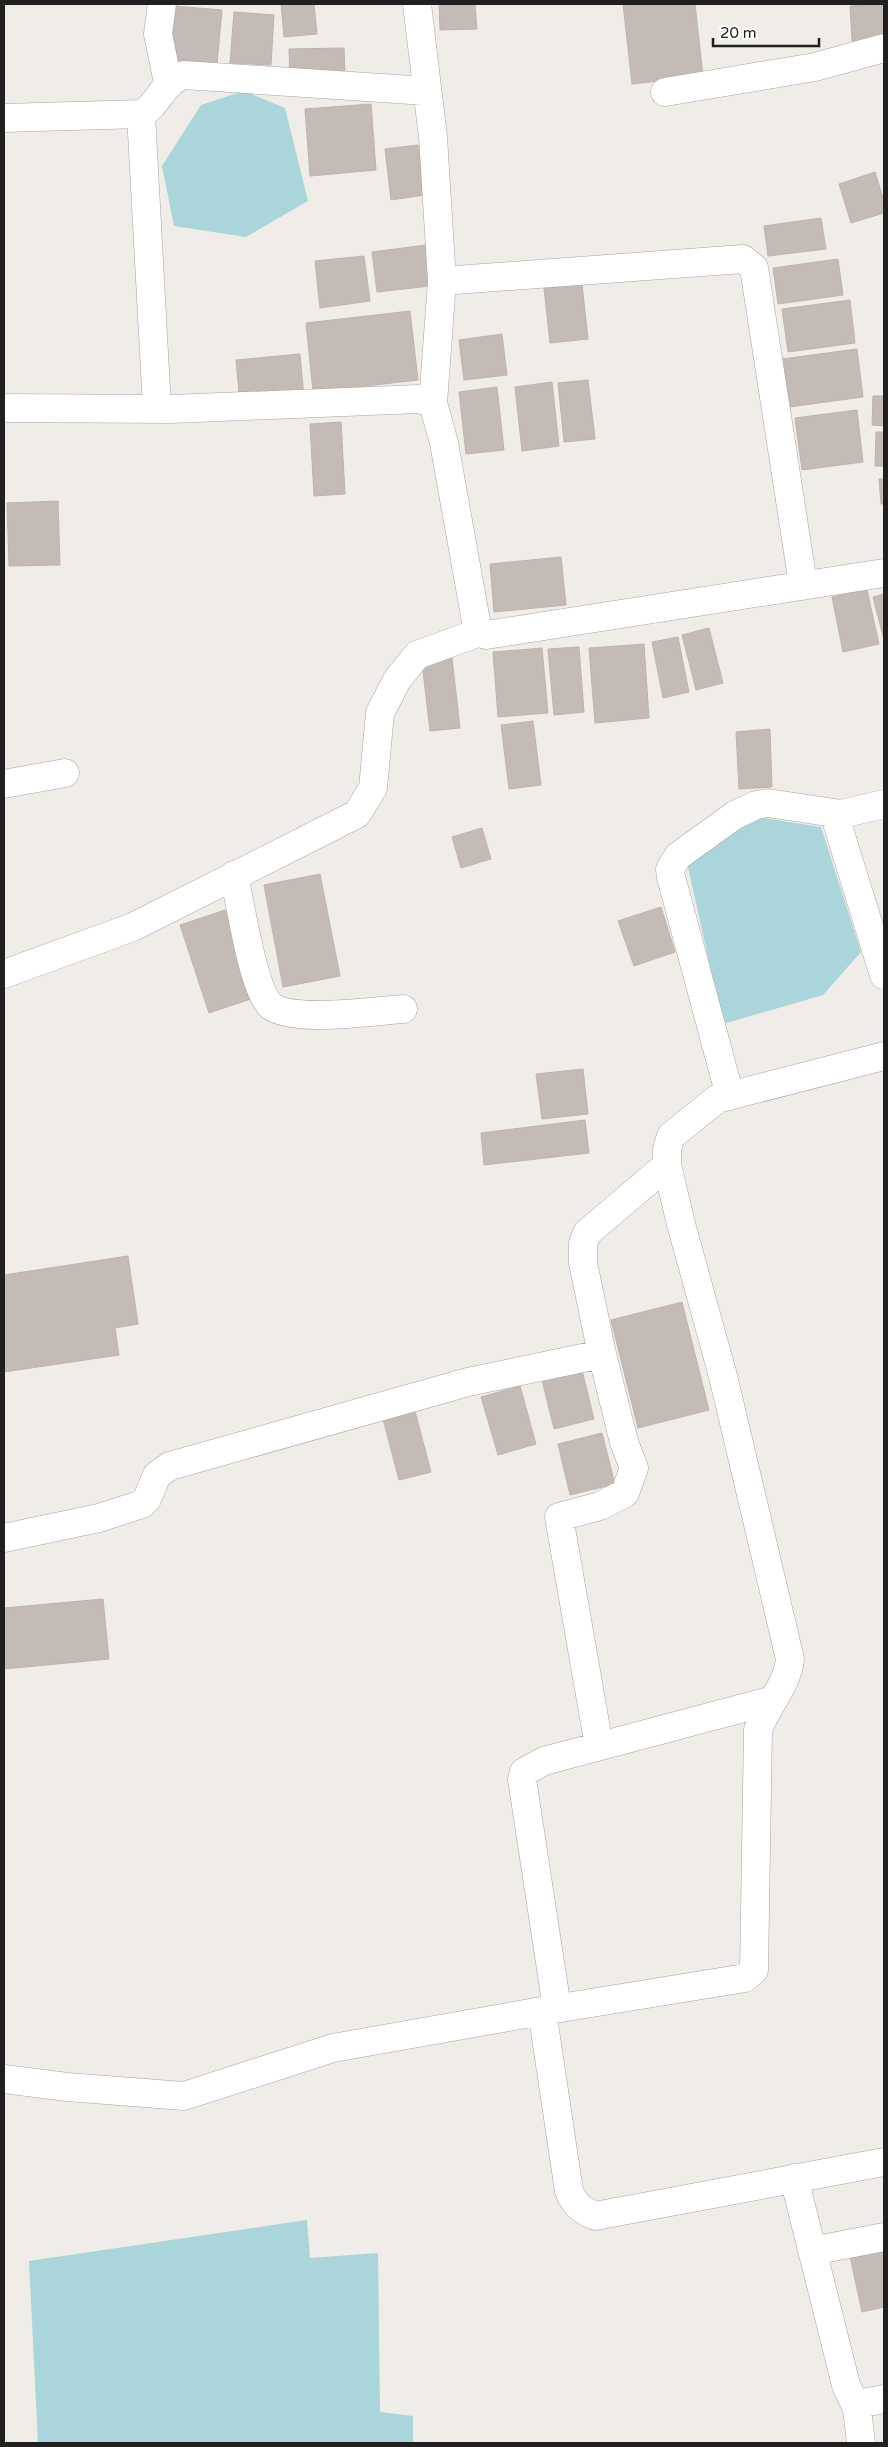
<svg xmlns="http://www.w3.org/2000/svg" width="888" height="2447" font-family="'Varela Round',sans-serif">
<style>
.water{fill:#a9d5db}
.building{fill:#c5bbb6;stroke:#c1b2aa}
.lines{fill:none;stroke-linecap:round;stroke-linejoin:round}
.minor-casing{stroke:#a4a4a4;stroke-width:29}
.tertiary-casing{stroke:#a4a4a4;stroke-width:29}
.minor{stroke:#fff;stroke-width:28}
.tertiary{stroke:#fff;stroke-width:28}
</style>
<rect width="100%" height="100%" fill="#f0ece7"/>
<path class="water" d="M244,91L285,108L308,201L246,237L174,226L162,166L201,105Z
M751,816L821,827L861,952L823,995L723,1024L687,863Z
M307,2220L310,2258L378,2253L380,2412L413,2416V2443H38L29,2261Z"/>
<path class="building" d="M281,4H314L317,34L284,37Z
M439,4H475L477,29L440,30Z
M623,4H695L703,76L632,84Z
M884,4V39L852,41L850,6Z
M174,6L222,10L217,64L170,60Z
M234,12L274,15L271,65L230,63Z
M344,48L345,76L290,78L289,49Z
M371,104L376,170L310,176L305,109Z
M418,145L425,195L391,200L385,149Z
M875,172L884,201V213L851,223L839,184Z
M821,218L826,249L768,256L764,226Z
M426,245L430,286L377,292L372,252Z
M364,256L370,301L320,308L315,261Z
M838,259L843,295L778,304L773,268Z
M582,284L588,339L550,343L544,288Z
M850,300L855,343L788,352L782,309Z
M410,311L418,380L313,392L306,323Z
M502,334L507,375L464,380L459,340Z
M857,349L863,397L789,407L782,359Z
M300,354L304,397L240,403L236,360Z
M588,380L595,439L564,442L558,383Z
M552,382L559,446L522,451L515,387Z
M497,387L504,450L466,454L459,392Z
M873,396H884V426L872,425Z
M857,410L863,462L802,470L795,418Z
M341,422L345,494L314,496L310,424Z
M876,432H884V466H875Z
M879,479H884V504H881Z
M58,501L60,565L9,566L7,503Z
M561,557L566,605L494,612L490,564Z
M867,590L879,644L843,652L832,597Z
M884,594V640L873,597Z
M709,628L723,683L696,690L682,635Z
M678,637L689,692L663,698L652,642Z
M644,644L649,718L595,723L589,648Z
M579,647L584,712L554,715L548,649Z
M542,648L548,713L498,717L493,652Z
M452,658L460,728L430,731L422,662Z
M533,721L541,785L509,789L501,725Z
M770,729L772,787L739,789L736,732Z
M482,828L491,859L461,868L452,837Z
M320,874L340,976L283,987L264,885Z
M661,907L675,952L634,966L618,921Z
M225,910L254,998L209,1013L180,925Z
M583,1069L588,1114L542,1119L536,1074Z
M585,1120L589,1153L484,1165L481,1133Z
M128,1256L138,1324L115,1328L119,1355L4,1372V1275Z
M682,1302L709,1410L638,1428L611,1320Z
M582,1370L594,1419L554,1429L542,1380Z
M520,1386L536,1444L498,1455L481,1397Z
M415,1411L431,1472L399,1480L383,1419Z
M602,1433L615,1484L570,1495L558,1444Z
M103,1599L109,1659L4,1669V1608Z
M884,2244V2307L862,2312L849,2252Z"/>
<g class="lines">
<g class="minor-casing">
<path id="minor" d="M162,4L158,34L168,83
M417,4L433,137L442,281L433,403
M665,92L815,67L884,48
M141,114L157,408
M4,118L141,114C160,104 161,83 184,75L427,91
M442,281L743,259L754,268L803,584
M4,784L65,773
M834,813L884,975
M234,875C240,901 253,991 271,1006C294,1023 374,1011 403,1009
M4,974L133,927L357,814L373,788L380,713L397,680L417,655L480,632
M730,1096L671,877L670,869L678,856L735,815L756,805L768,803L841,814L884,804
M4,1538L99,1518L142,1504L147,1499L157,1475L170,1466L468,1382L602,1354
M599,1746L559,1517L600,1506L625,1493L634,1468L624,1442L602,1354L583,1263V1244L587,1233L667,1165
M557,2008L522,1779L524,1772L544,1761L773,1700
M542,2011L569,2191C575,2205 581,2210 595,2216L884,2162
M4,2079L67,2087L184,2096L333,2048L542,2011L745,1978L754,1970L758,1730C767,1705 787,1686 790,1659L723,1376L681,1224L667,1165V1149L671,1136L717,1099L884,1056
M794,2178L846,2385L857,2409
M812,2251L884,2237
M861,2443L857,2409L863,2403L884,2399"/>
</g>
<g class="tertiary-casing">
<path id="tertiary" d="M4,408L171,409L418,399L433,403L444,443L477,627L480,632L486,635L884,573"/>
</g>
<use href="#minor" class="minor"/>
<use href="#tertiary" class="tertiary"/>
</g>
<rect width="888" height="2447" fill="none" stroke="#202020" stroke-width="10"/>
<path d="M713 38v8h106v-8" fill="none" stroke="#202020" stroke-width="2.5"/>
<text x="720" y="38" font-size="15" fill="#202020" stroke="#ffffff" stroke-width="4" paint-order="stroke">20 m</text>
</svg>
